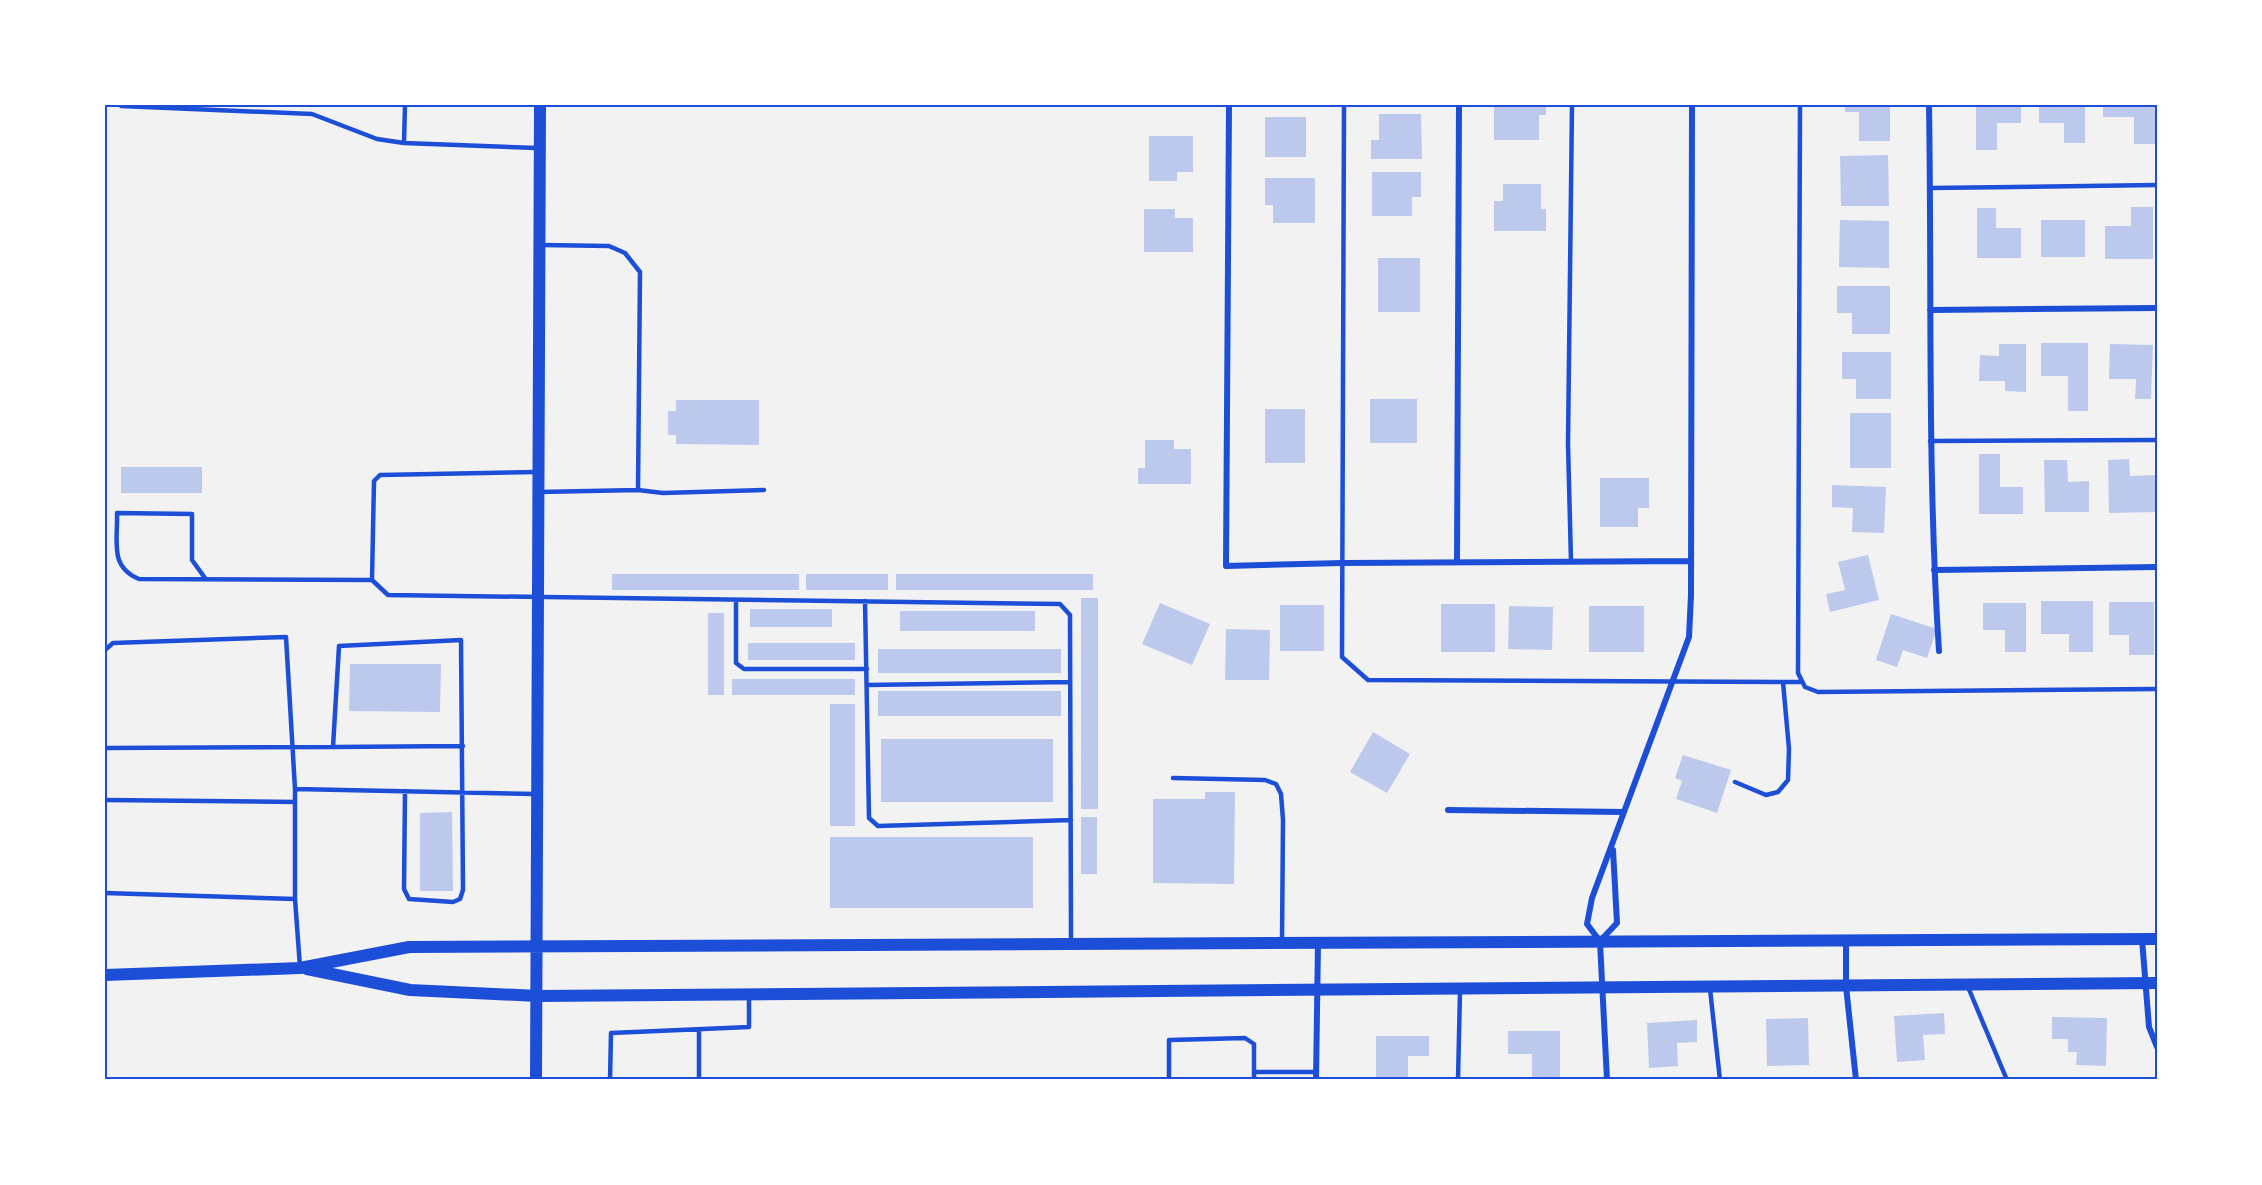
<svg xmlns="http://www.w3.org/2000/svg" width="2262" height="1185" font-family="Cabin,sans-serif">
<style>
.building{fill:#bdc9ec}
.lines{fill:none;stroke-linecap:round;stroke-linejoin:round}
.service{stroke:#1d4ed8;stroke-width:4.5}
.minor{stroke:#1d4ed8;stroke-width:6}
.secondary{stroke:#1d4ed8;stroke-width:12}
.neatline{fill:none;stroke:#1d4ed8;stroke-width:2}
</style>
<rect width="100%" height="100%" fill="#f2f2f2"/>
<path class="building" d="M1494,105H1546V115H1539V140H1494Z
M1845,105H1890V141H1859V112H1845Z
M1976,105H2021V123H1997V150H1976Z
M2039,105H2085V143H2064V123H2039Z
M2103,105H2157V144H2134V117H2103Z
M1379,114H1421L1422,159H1371V140H1379Z
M1265,117H1306V157H1265Z
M1149,136H1193V172H1177V181H1149Z
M1888,155L1889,206H1841L1840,156Z
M1372,172H1421V197H1412V216H1372Z
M1265,178H1315V223H1273V205H1265Z
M1503,184H1541V209H1546V231H1494V201H1503Z
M2131,207H2153V259H2105V226H2131Z
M1977,208H1996V228H2021V258H1977Z
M1144,209H1175V218H1193V252H1144Z
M1840,220L1889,221V268L1839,267Z
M2041,220H2085V257H2041Z
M1378,258H1420V312H1378Z
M1837,286H1890V334H1852V313H1837Z
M2041,343H2088V411H2068V376H2041Z
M1999,344H2026V392L2005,391V381H1979L1980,355L1999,356Z
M2110,344L2153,345L2151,399H2135L2136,379H2109Z
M1842,352H1891V399H1856V379H1842Z
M1370,399H1417V443H1370Z
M676,400H759V445L676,444V435H668V411H676Z
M1265,409H1305V463H1265Z
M1850,413H1891V468H1850Z
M1145,440H1174V449H1191V484H1138V468H1145Z
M1979,454H2000V487H2023V514H1979Z
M2129,459L2130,476L2157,475V512L2109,513L2108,460Z
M2044,460H2067L2068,482L2089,481V512H2045Z
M121,467H202V493H121Z
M1600,478H1649V508H1638V527H1600Z
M1832,485L1886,487L1884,533L1852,532L1853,508L1832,507Z
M1868,555L1879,600L1830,612L1826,594L1845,590L1838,562Z
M612,574H799V590H612Z
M806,574H888V590H806Z
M896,574H1093V590H896Z
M1081,598H1098V809H1081Z
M2041,601H2093V652H2069V634H2041Z
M2109,602H2154V655H2129V635H2109Z
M1160,603L1210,624L1192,665L1142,644Z
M1983,603H2026V652H2005V630H1983Z
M1441,604H1495V652H1441Z
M1280,605H1324V651H1280Z
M1509,606L1553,607L1552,650L1508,649Z
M1589,606H1644V652H1589Z
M750,609H832V627H750Z
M900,611H1035V631H900Z
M708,613H724V695H708Z
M1891,614L1937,629L1927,658L1903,650L1897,667L1876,660Z
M1226,629L1270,630L1269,680H1225Z
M748,643H855V660H748Z
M878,649H1061V673H878Z
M350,664H441L440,712L349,711Z
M732,679H855V695H732Z
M878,691H1061V716H878Z
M830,704H855V826H830Z
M1373,732L1410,754L1387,793L1350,772Z
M881,739H1053V802H881Z
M1683,755L1731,770L1717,813L1676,799L1682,781L1675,778Z
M1205,792H1235L1234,884L1153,883V799H1205Z
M452,812L453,891H420V813Z
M1081,817H1097V874H1081Z
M830,837H1033V908H830Z
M1944,1013L1945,1034L1923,1035L1925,1060L1897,1062L1894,1016Z
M2052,1017L2107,1018L2106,1066L2076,1065L2077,1052H2068V1039H2052Z
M1808,1018L1809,1065L1767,1066L1766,1019Z
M1697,1020V1042L1677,1043L1678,1066L1649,1068L1647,1023Z
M1508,1031H1560V1080H1532V1054H1508Z
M1376,1036H1429V1056H1408V1079H1376Z"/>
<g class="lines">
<path class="service" d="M405,105L404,143L537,148
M1344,105L1342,657L1368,680L1802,682
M1800,105L1798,673L1805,687L1818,692L2157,689
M121,106L312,114L377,139L404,143
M1930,188L2157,185
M542,245L609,246L625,253L640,272L638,490L663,493L764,490
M1930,441L2157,440
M536,472L380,475L374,481L372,580L388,595L1060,604L1070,615L1071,942
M539,492L638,490
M1571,561L1568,444L1572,105
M205,578L192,560V514L117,513C118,541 109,567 139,579L372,580
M736,600V663L744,669H867
M865,601L869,818L878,826L1071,820
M105,650L113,643L286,637L295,789L535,794
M867,685L1070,682
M333,747L463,746
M105,748L333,747L339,646L461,640L463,890L460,899L453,902L409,899L404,889L405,791
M1173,778L1265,780L1276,784L1281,794L1283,820L1282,941
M1735,782L1766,795L1778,792L1788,780L1789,749L1783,682
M105,800L295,802
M105,893L295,899L300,967
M295,899V789
M1968,987L2007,1080
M1710,989L1720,1080
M610,1080L611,1033L749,1027V997
M699,1080V1031
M1169,1080V1040L1245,1038L1254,1044V1072
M1254,1080V1072H1316
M1458,1080L1460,991"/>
<path class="minor" d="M1229,105L1226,566L1343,563L1691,561
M1929,105C1932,287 1927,469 1939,651
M1930,310L2157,308
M1457,561L1459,105
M1934,570L2157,567
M1448,810L1623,812
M2142,939L2149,1027L2157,1047
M1599,940L1587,924L1592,898L1689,637L1691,595L1692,105
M1600,941L1617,923L1613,850
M1846,941V986L1856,1080
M1600,942L1607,1080
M1316,1080L1318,943"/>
<path class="secondary" d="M307,969L410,990L538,996L2157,983
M105,975L300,968L409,947L2157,939
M536,1080L540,105"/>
</g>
<rect width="2262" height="1185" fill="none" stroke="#ffffff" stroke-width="213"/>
<rect x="106" y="106" width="2050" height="972" class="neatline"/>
</svg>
